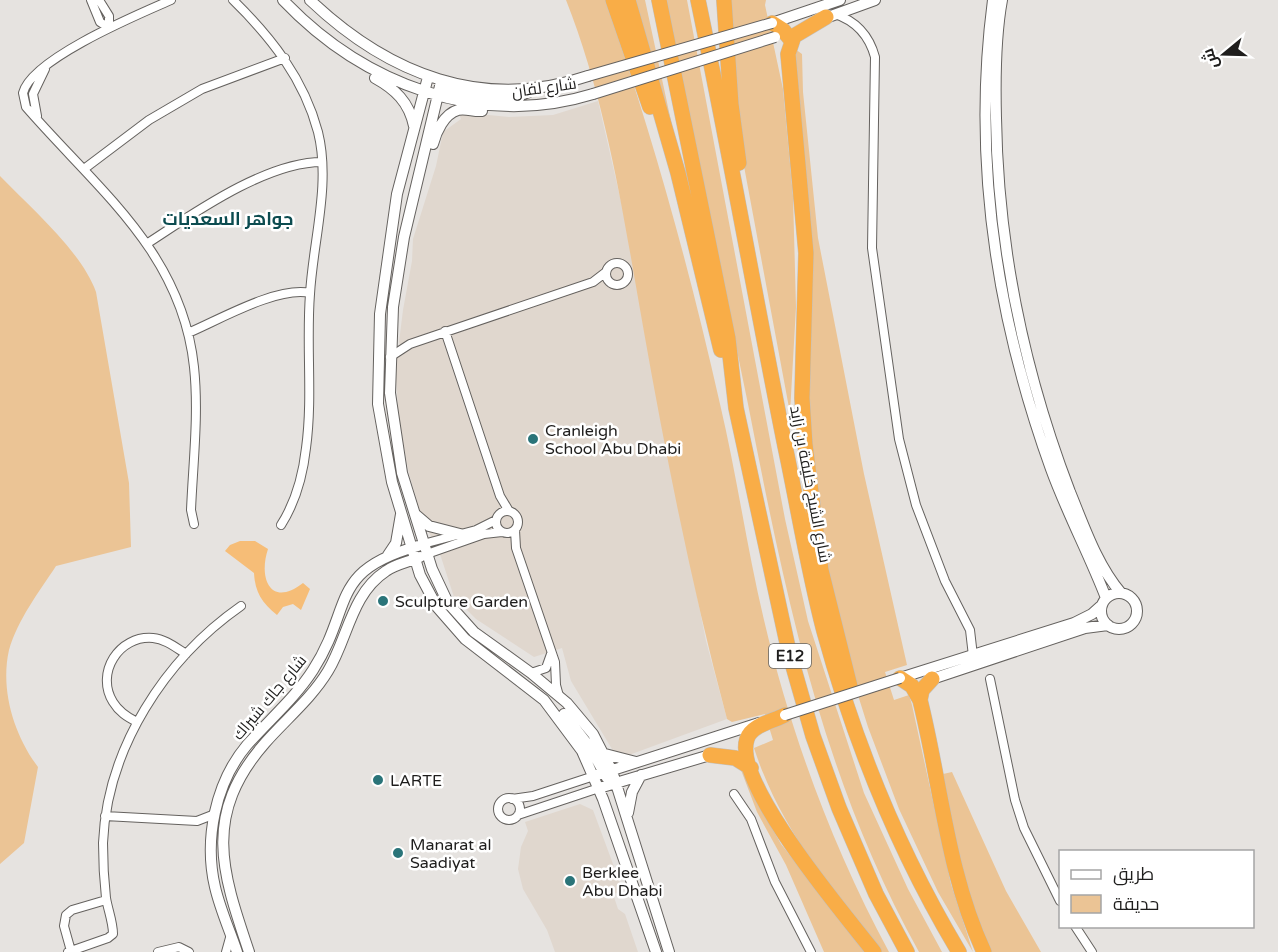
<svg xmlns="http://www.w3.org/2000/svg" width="1278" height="952" font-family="'Varela Round',Cairo,sans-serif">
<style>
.built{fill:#e0d7ce}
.green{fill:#ebc495}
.water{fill:#f6bd77}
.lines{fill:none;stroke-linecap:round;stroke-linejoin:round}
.minor-casing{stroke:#65625f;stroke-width:10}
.tertiary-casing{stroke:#65625f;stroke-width:12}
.motorway-casing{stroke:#c0c0c0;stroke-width:16}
.minor{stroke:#fff;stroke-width:8}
.tertiary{stroke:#fff;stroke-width:10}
.motorway{stroke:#f9ad47;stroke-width:15}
.tertiary-bridge-casing{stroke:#65625f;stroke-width:12;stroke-linecap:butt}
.tertiary-bridge{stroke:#fff;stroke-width:10}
.poi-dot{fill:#2a7479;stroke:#fff;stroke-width:2}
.labels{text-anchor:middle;stroke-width:5;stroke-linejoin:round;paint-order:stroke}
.shield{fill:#fff;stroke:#626261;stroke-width:1.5}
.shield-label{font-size:15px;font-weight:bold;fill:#1f1e1d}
.street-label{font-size:16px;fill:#1f1e1d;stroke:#fff}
.poi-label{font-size:16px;fill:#1f1e1d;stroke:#fff;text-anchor:start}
.neighbourhood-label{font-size:18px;font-weight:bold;fill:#0c4c50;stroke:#fff}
</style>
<rect width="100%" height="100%" fill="#e6e3e0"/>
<path class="built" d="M598,101L628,232L644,329L706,641L727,719L618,759L571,681L562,648L534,657L476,619L454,597L441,557L422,518L409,474L399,421L395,365V359L402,350L399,342L403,310L412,261L413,239L436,166L443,132L461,119L458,112L509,117L553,115Z
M580,804L593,810L623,891L613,894L618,909L625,914L638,952H555L547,930L523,889L518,869L521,847L528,831L525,822Z"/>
<path class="green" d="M566,0H605C652,132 689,267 720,404C737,476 747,549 764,620C791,735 833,848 889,952H879C830,888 779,826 754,748L773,740L765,714L732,722L727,719C693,592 667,462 644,332C624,220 608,106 566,0Z
M631,0H645L677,149Z
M666,0H687L785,519L808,621L864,793L908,889L942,952H919C822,777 786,598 748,404C720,270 693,135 666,0Z
M725,0H766L765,5L783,89L793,196L796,307L790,413L738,134Z
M795,49L802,54L803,92L818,238L864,474L907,665L885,672L894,700L909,695L912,705L951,884L973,952L938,892L899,809L868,727L834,619L813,482Z
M0,176C30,207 82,252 96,292L129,483L131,547L56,566C39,592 18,619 9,650C0,690 14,735 38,767L24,843L0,864Z
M741,770L745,771L760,807L781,844L866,952H824L786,865L757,812Z
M952,772L1006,891L1041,952H990L960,869L943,774Z"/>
<path class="water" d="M240,541H255L268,549C258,579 271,608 303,583L310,589L301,610L293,604L283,607L277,615C262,603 255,592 254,573L225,551L230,545Z"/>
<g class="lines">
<g class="minor-casing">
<path id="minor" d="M91,0L100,22L109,28V16L99,0
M171,0C139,14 31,59 23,93L26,107C97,189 182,252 194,367C199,414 193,463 191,510L194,524
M233,0C271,37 304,79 318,132C331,184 313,241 310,294C306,345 313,397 306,448C303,475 295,503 281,525
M835,14C856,21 869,35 875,57L872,248L899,439L916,505L945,581L970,630L973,656
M37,116L33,94L45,69
M84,169L149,120L202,89L285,58
M148,243C194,213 266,162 322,162
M606 274a11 11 0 1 1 22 0a11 11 0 1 1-22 0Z
M445,331L500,496L509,511
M188,333C219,320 277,286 310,293
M390,357L410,344L593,282L606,272
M496 522a11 11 0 1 1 22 0a11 11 0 1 1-22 0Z
M515,530L516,548L555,662L556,685L559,696
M423,544L476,530L496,520
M427,554L484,534L502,532
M531,673L546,668L551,654
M990,679L1015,800L1024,828L1060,901
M137,722C127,717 119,712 113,702C95,673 119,635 153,638C165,639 175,647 186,654
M734,794L751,819L775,882L811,952
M498 809a11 11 0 1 1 22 0a11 11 0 1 1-22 0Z
M512,799L533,796L594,776
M518,815L599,788
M105,816L197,821L215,814
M1075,926L1092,952
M71,951L64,926L66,915L72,910L106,900
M68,952L108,938L113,934C113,922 108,910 106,898C104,880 103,861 103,843C107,748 165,659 241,606
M158,952L179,947L189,952
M226,952L231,934"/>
</g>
<g class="tertiary-casing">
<path id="tertiary" d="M283,0C363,84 480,129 593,94
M310,0C388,74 483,112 588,76
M993,0C972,159 997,319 1051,469C1067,513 1089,554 1106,598
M1002,0C995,38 995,79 996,118C998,247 1024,372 1070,492C1084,526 1097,565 1121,593
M820,20L875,0
M772,23L840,0
M428,77L397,194L380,314L378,404L392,482L420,575L437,607L465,639L544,700L582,751L603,799L656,952
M375,78C395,89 409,102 414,126
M441,82L404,237L393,307L390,393L402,473L432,569L448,603L474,632L531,673L567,703L593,734L612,771L669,952
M447,91C476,97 501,104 529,92
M433,144C436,132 444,114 458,110C466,108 474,112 482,111
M415,514L429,526L460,534
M388,555L396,543L401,514
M1101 611a18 18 0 1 1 36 0a18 18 0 1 1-36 0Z
M900,678L1074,623L1092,614L1102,605
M932,679L1085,628L1108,625
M564,714L589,746L607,778
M605,754L636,762
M594,776L759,723
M599,788L710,755
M628,813L632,792L641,775
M237,952C230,931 220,909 215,887C204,840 215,783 247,745C269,720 295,698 313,670C354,606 328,571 418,546
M249,952C222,872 202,815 265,743C286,719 311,699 328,671C348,638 351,594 386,571C396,564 409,562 420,557"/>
</g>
<g class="motorway-casing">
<path id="motorway" d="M613,0L650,107
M628,0L678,173L721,350
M659,0L728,338L736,408L789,652L813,736L839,808L876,894L907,952
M698,0C729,148 755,297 785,446C798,507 808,570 824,631C855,744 899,852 959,952
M724,0L731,104L739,163
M826,17L794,36L788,54L806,253L802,398L805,444L821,570L851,690
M772,23L783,30L791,40
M900,678L912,686L920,700
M932,679L922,690L920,700C941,784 947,872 984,952
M785,715C774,721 751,725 747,739C732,783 846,916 874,952
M710,755L735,758L751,768"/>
</g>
<use href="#minor" class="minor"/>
<use href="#tertiary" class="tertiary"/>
<use href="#motorway" class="motorway"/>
<g class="tertiary-bridge-casing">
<path id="tertiary-bridge" d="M588,76L772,23
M593,94L775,37
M785,715L900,678"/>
</g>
<use href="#tertiary-bridge" class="tertiary-bridge"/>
</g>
<g class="poi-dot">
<circle cx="533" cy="439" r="6"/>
<circle cx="383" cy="601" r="6"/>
<circle cx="378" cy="780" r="6"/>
<circle cx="398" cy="853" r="6"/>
<circle cx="570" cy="881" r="6"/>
</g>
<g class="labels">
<rect class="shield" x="769" y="644" width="42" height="24" rx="4.5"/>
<g class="shield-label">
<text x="790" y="661">E12</text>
</g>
<g class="street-label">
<text transform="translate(544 87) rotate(-8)" y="6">شارع لفان</text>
<text transform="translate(811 484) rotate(79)" y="6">شارع الشيخ خليفة بن زايد</text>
<text transform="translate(269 697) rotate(-50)" y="6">شارع جاك شيراك</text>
</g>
<g class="poi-label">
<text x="545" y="436">Cranleigh<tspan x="545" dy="18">School Abu Dhabi</tspan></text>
<text x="395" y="607">Sculpture Garden</text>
<text x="390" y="786">LARTE</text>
<text x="410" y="850">Manarat al<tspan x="410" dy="18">Saadiyat</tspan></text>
<text x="582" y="878">Berklee<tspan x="582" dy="18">Abu Dhabi</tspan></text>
</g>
<g class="neighbourhood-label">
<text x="228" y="225">جواهر السعديات</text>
</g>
</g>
<rect x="1059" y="850" width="195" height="78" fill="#ffffff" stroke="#a5a5a5" stroke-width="1.5"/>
<rect x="1071" y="870" width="30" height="9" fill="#ffffff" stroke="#a5a5a5" stroke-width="1.5"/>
<text x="1113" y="880" font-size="18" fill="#1f1e1d">طريق</text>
<rect x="1071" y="895" width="30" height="18" fill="#ebc495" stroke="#a5a5a5" stroke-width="1.5"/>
<text x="1113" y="910" font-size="18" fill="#1f1e1d">حديقة</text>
<g transform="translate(1224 54) rotate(251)" stroke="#ffffff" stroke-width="4.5" paint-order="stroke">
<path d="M0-4.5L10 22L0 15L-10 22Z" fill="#1f1e1d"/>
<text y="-9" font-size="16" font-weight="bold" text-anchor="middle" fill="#1f1e1d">ش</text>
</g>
</svg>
